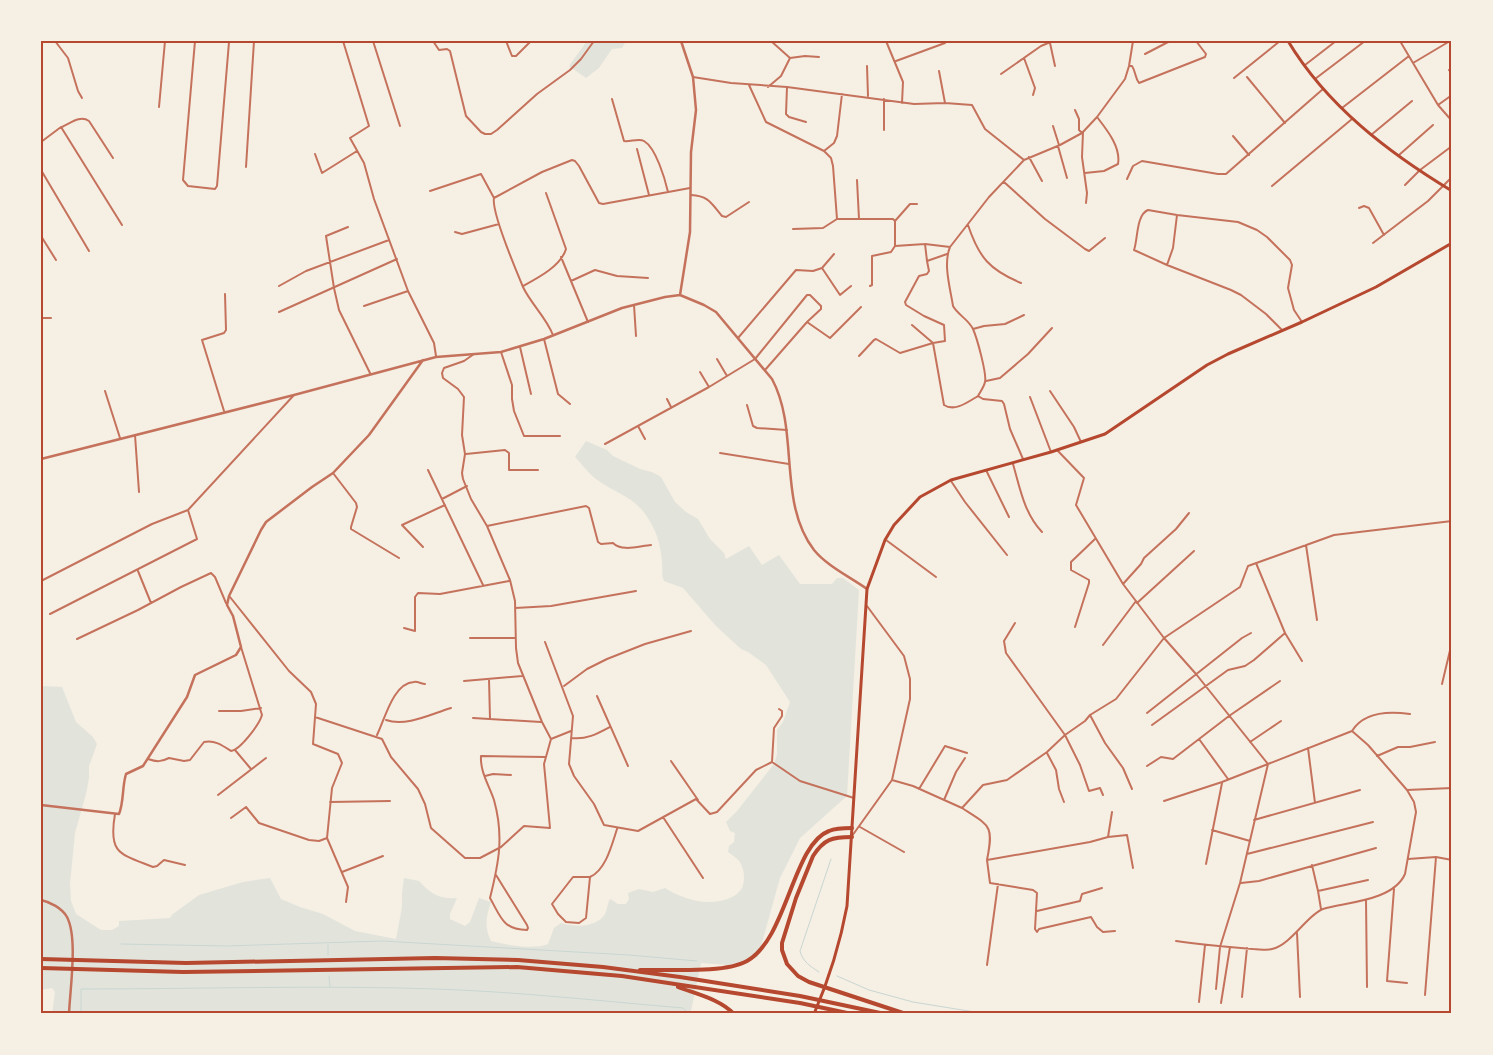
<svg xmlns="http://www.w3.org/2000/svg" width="1493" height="1055" font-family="'Nunito Sans',sans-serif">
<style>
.green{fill:#e2e4dc}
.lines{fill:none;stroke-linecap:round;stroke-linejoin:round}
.stream{stroke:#c9d6d2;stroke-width:1}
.minor{stroke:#c5725c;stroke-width:2}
.tertiary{stroke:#c5725c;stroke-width:2.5}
.secondary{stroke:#b5482f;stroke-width:3}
.primary{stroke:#b5482f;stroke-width:3}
.motorway{stroke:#b5482f;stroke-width:4}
.neatline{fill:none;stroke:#b5482f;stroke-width:2}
</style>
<rect width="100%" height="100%" fill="#f6efe4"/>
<path class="green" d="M587,41H626L622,48L612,49L599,68L586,78L569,66Z
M586,441L607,450L613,456L640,469L652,472L661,477L675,502L686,512L698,519L710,539L724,553L726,559L749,546L762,565L779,555L800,584H832L837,578H843L859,590L847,796L800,838L780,878L758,957L728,965L701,963L691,1011L693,1014H689L690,1011L673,1014H52L55,992L52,988L41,990V686L62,687L76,722L93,737L97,744L89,766V778L86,794L75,833L70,884L71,901L76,914L101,930H112L119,926V921L170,918L173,914L199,895L243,882L270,878L281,899L300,907L323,914L355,931L396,939L402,907V893L404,878L419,881C430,893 440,900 457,898L450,914V919L465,926L470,922L479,898L491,902C486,917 484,927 491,941C506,945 534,950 548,944L554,928L561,923C574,927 592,928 603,917C607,913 607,904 610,899L618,904H626L629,899L628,893L639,889L653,892L665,888C684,900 709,907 730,898C735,896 742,891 743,885C745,878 744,869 740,862C737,858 732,855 728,852L729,846L734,842L735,833L730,831L726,822L737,811L774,764L777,754V730L783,722L790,702L766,665L748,652L741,649L716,626L683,588L664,581C661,574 663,569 662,562C661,549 658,536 652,525C637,496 619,496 596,479C588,473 582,464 575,457Z"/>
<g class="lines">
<path class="stream" d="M121,944L226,946L382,941L629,955L697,961
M328,955V945
M819,972C810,966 803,962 800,951L831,859
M329,976L330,987
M837,976L869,990L913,1002L987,1014
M81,1014V989C200,989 319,985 437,989C520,992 601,1001 683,1008L689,1014"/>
<path class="minor" d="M55,41L68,58L78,91L82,98
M195,41L183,180L188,186L215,189L217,186L229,42
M224,41H232
M343,41L369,126L350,138L364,163L374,199L408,291L434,343L436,356
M373,41L400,126
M433,41L439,50L447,49L450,51L466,116L481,132L485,134H491L497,130L537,94L570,70L581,59L594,41
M506,41L512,56H516L531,41
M886,41L903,82L902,103
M1400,41L1413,63
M1450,41L1413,63L1438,105L1452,121
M1050,43L1055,66
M1145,54L1170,41
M790,58L805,56L819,57
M1024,58L1035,88L1033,95
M896,61L945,43
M1305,65L1336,41
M867,66L868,96
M1129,66H1132C1136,72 1135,78 1139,83L1205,57L1206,54L1196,41
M1449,70L1452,73
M939,71L945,103
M1001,74L1041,46L1053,41
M693,77L731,83L787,87L914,104L945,103L972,105L985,129L1024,160
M1247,77L1285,123
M1234,78L1280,41
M1315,79L1365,41
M749,85L766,122L824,151
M768,87L781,76L790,58L771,41
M787,87L786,114L789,117L806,122
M842,94L837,136L834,143L824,151L831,158L833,166L837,219H893L895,221V246L891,252L872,256V285L870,286
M612,99L624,141C630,142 639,138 644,141C656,148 665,179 668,192
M1438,105L1452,95
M159,107L165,41
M1342,108L1409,56
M1075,110L1079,119V130L1082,133
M1053,126L1059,145
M62,127C71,123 80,115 89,121L113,158
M884,130V99
M1083,132L1082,157L1087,193L1086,203
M1371,135L1412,101
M1233,136L1249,155
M41,142L61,127L122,225
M1058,146L1067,178
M637,149L649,195
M315,154L322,173L357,151
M1399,155L1433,125
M1029,157L1042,181
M246,167L254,41
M41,170L89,251
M1085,173L1104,171L1118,164C1121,147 1107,130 1097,117
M1127,179L1133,166L1142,161L1218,174H1226L1323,89
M857,180L859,219
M1004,182L1045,219L1085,249L1089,251L1105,238
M1405,185L1420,170L1452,146
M1272,186L1352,119
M430,191L481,174L494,198
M691,195C709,196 711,203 722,216L726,217L749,202
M1359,208L1364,206L1369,208L1384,235
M895,221L910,204H917
M968,225C979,258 990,270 1021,283
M348,227L326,236L334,288L339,310L370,373
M793,229L823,228L837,219
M455,232L462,234L499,224
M41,236L56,260
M1373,243L1428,201L1452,177
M925,244L927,261
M895,246L925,244L950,247
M947,254L927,261L929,271L927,274L919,276L905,302L906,305L924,316L944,325L945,341L933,343L944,405C955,412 968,402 978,396
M561,257L588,322
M1167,265L1173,248L1177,215
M822,268L834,254
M571,281L595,270L617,276L648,278
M279,286L306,271L389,240
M523,286C538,278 561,266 566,249L546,193
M634,305L636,336
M364,306L408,291
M279,312L397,259
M41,318H51
M912,325L933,343
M973,329L984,326L1005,324L1024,315
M1282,330L1266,314L1241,295L1231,290L1167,265L1134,250C1138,239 1136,215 1148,210L1177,215L1238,222L1257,230L1267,237L1290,260L1292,265L1288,288L1294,310L1302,322
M553,335C546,317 531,304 523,287C516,270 491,212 494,198L542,172L572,160L575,161L579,166L599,203L603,204L690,188
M738,338L796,270L813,271L822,268L840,295L851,286
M544,339L558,394L570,404
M520,347L531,394
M501,352L512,385V399L514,411L524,436H560
M474,354L464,361L444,368L442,373L443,378L458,389L464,397L462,435L465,454L462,473L463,479L471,499L487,526L510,580L515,601L516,648L518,663L542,722L551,739L571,731
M859,356L874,340L876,339L900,353L933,343
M717,359L727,376
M765,370L807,322L830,338L861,307
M700,372L709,387
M986,381L1000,378L1028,354L1052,328
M105,391L120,438
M1050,391L1074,427L1081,442
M1030,397L1051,452
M667,399L671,407
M747,405L753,426L757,428L787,430
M224,411L202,340L224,333L226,330L225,294
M638,426L645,439
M135,435L139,492
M605,444L709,387L755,359L807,295H810L821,306V309L807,322
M1057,450L1084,478L1076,505L1123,584L1164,638L1196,674L1268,764L1352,731L1368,745L1407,790L1452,788
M720,453L789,464
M466,454L505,450L509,453V470H538
M1023,459L1010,429L1004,404L1002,401L983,399L978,396C980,392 984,387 985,382C987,374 977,338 973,329C968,319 958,315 953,306C950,287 943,264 950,247L989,197L1024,160L1060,145L1082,133L1097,117L1125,79L1129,66L1133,41
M1013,464C1020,488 1024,513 1042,532
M428,470L483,585
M986,470L1009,517
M333,473L356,503L357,507L351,527V529L399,558
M951,481L965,502L1007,555
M442,499L467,486
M487,526L586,506L589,508L598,542L601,544L613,543C622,552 639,546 651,545
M886,540L936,577
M1306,545L1317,620
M423,547L402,525L445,505
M1256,563L1285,633L1302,661
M138,571L151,603
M41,581L152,524L188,510L294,395
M1123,584L1141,564L1144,558L1176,529L1189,513
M230,597L289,671L311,692L316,704L313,744L338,754L342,763L332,788L327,838L348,887L346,902
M1137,603L1194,551
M515,608L551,606L636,591
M50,614L197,539L188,510
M1015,623L1004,641L1006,653L1065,735L1080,765L1089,791L1100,788L1103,795
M1075,627L1089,583V580L1071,570V562L1095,539
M404,628L415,631V597L418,593L440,594L509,581
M470,638H515
M77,639L138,610L181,587L211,573L215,577L226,603
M545,642L573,716L569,764L574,776L594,804L604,825L638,831L696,799L710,814L717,812L756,770L772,762L800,781L854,798
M1103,645L1136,601
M489,679L490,719
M464,681L522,676
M1442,684L1452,642
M564,686L587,669L607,659L645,644L691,631
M597,696L628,766
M219,711H241L261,708
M1147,713L1242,638L1251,633
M1090,715L1105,743L1123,768L1132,789
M315,717L382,739L391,757L418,789L425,804L431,828L465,858H480L501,847L524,826L550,828L544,764L551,739
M473,718L541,722
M386,720C406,727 431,714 451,708
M1152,725L1228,670L1245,666L1254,660L1285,633
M1352,731C1364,711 1389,711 1410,714
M377,735C385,719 393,683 414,682C417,681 422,684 425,684
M571,738C586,740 597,734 610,727
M1199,739L1228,779
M1250,742L1281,721
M1308,748L1315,803
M235,750L251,769
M1047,753L1056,770L1059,789L1064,802
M1377,756L1398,747H1410L1435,742
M148,759C157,762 161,762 169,758L184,761L190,760L204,742C215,740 222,745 231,751C240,750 259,725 262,715L241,647
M671,761L698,800
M772,762L774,728L782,716V711L779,709
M1147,766L1161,757L1173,759L1229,716L1280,681
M485,776L493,774L511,775
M892,780L913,786L962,808L983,785L1007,780L1047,752L1065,735L1085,721L1090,715L1116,699L1164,638L1240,587L1248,566L1334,535L1452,521
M919,789L945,746L967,753
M218,795L266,758
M944,800L956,772L965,758
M1164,801L1222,782L1268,764L1240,883L1220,947L1216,989
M330,802L390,801
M962,808C990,826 994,825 987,860L1090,842L1108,837L1127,835L1133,868
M115,814C108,854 120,854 153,867L157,866L164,860L185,865
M663,817L703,878
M231,818L246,807L259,823L309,840L319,841L327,838
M1254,820L1360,790
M860,827L904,852
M1212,830L1250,841
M852,836L892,780L910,699V679L904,656L867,606
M1108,837L1112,812
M1247,854L1373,822
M1408,859L1436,857L1452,860
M987,860L990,883L1033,890L1037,893L1035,929L1037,932L1039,929L1091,917L1097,927L1103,932L1115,931
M1206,864L1222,783
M1312,865L1318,891L1368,880
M342,872L383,856
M496,875L527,925L528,928L527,930C502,929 501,917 490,898C499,862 504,836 494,800C489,785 480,772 481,756L546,757
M590,877H573L552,904L558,914L566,922L579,923L586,918L590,877C606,870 612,844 617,829
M1241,883L1259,881L1376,848
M1394,889L1387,981L1407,983
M1318,891L1321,909
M1366,900L1367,987
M1037,911L1080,901L1082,894L1102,888
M1297,933L1300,997
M1176,941C1202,945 1227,947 1253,949C1259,949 1267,951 1272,949C1291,945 1308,914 1323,909C1347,902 1393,901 1405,874L1416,812L1414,802L1407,790
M987,965L998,884
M1450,974L1452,950
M1425,995L1436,857
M1242,997L1247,948
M1199,1002L1205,945
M1221,1003L1230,947"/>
<path class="tertiary" d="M681,41L693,77L696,110L691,152L690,232L680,295L704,305L716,312L772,379C800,431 777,502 814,550C827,566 850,577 867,589
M41,459L294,395L436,357L501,352L544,339L622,308L665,297L680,295
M41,805L119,814C124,802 122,787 126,774L143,766L187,697L195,675L236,655L241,647L233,616L227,605L229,596L261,530L266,522L312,487L333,473L369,435L423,360
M41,900C50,902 62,908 67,917C78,938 70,989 69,1014"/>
<path class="secondary" d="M1288,41C1327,106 1389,153 1452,191"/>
<path class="primary" d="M814,1014C829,979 840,944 847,906L867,589L885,540L894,525L920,497L951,480L1051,452L1105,434L1207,365L1228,354L1302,322L1376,287L1452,243"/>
<path class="motorway" d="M852,837C832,837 824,839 813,856L796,898L782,943V950L787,964L798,976L809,982L906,1014
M41,959L186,963L435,958L518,960L603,967L680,977L800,996L885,1014
M41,968L183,972L517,967L622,976L800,1003L852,1014
M640,970C668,969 724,974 747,961C787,939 793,844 829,831C836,828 845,828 852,828
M678,987C696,994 720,999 734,1014"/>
</g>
<rect width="1493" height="1055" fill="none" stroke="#f6efe4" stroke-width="85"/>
<rect x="42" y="42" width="1408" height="970" class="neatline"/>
</svg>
